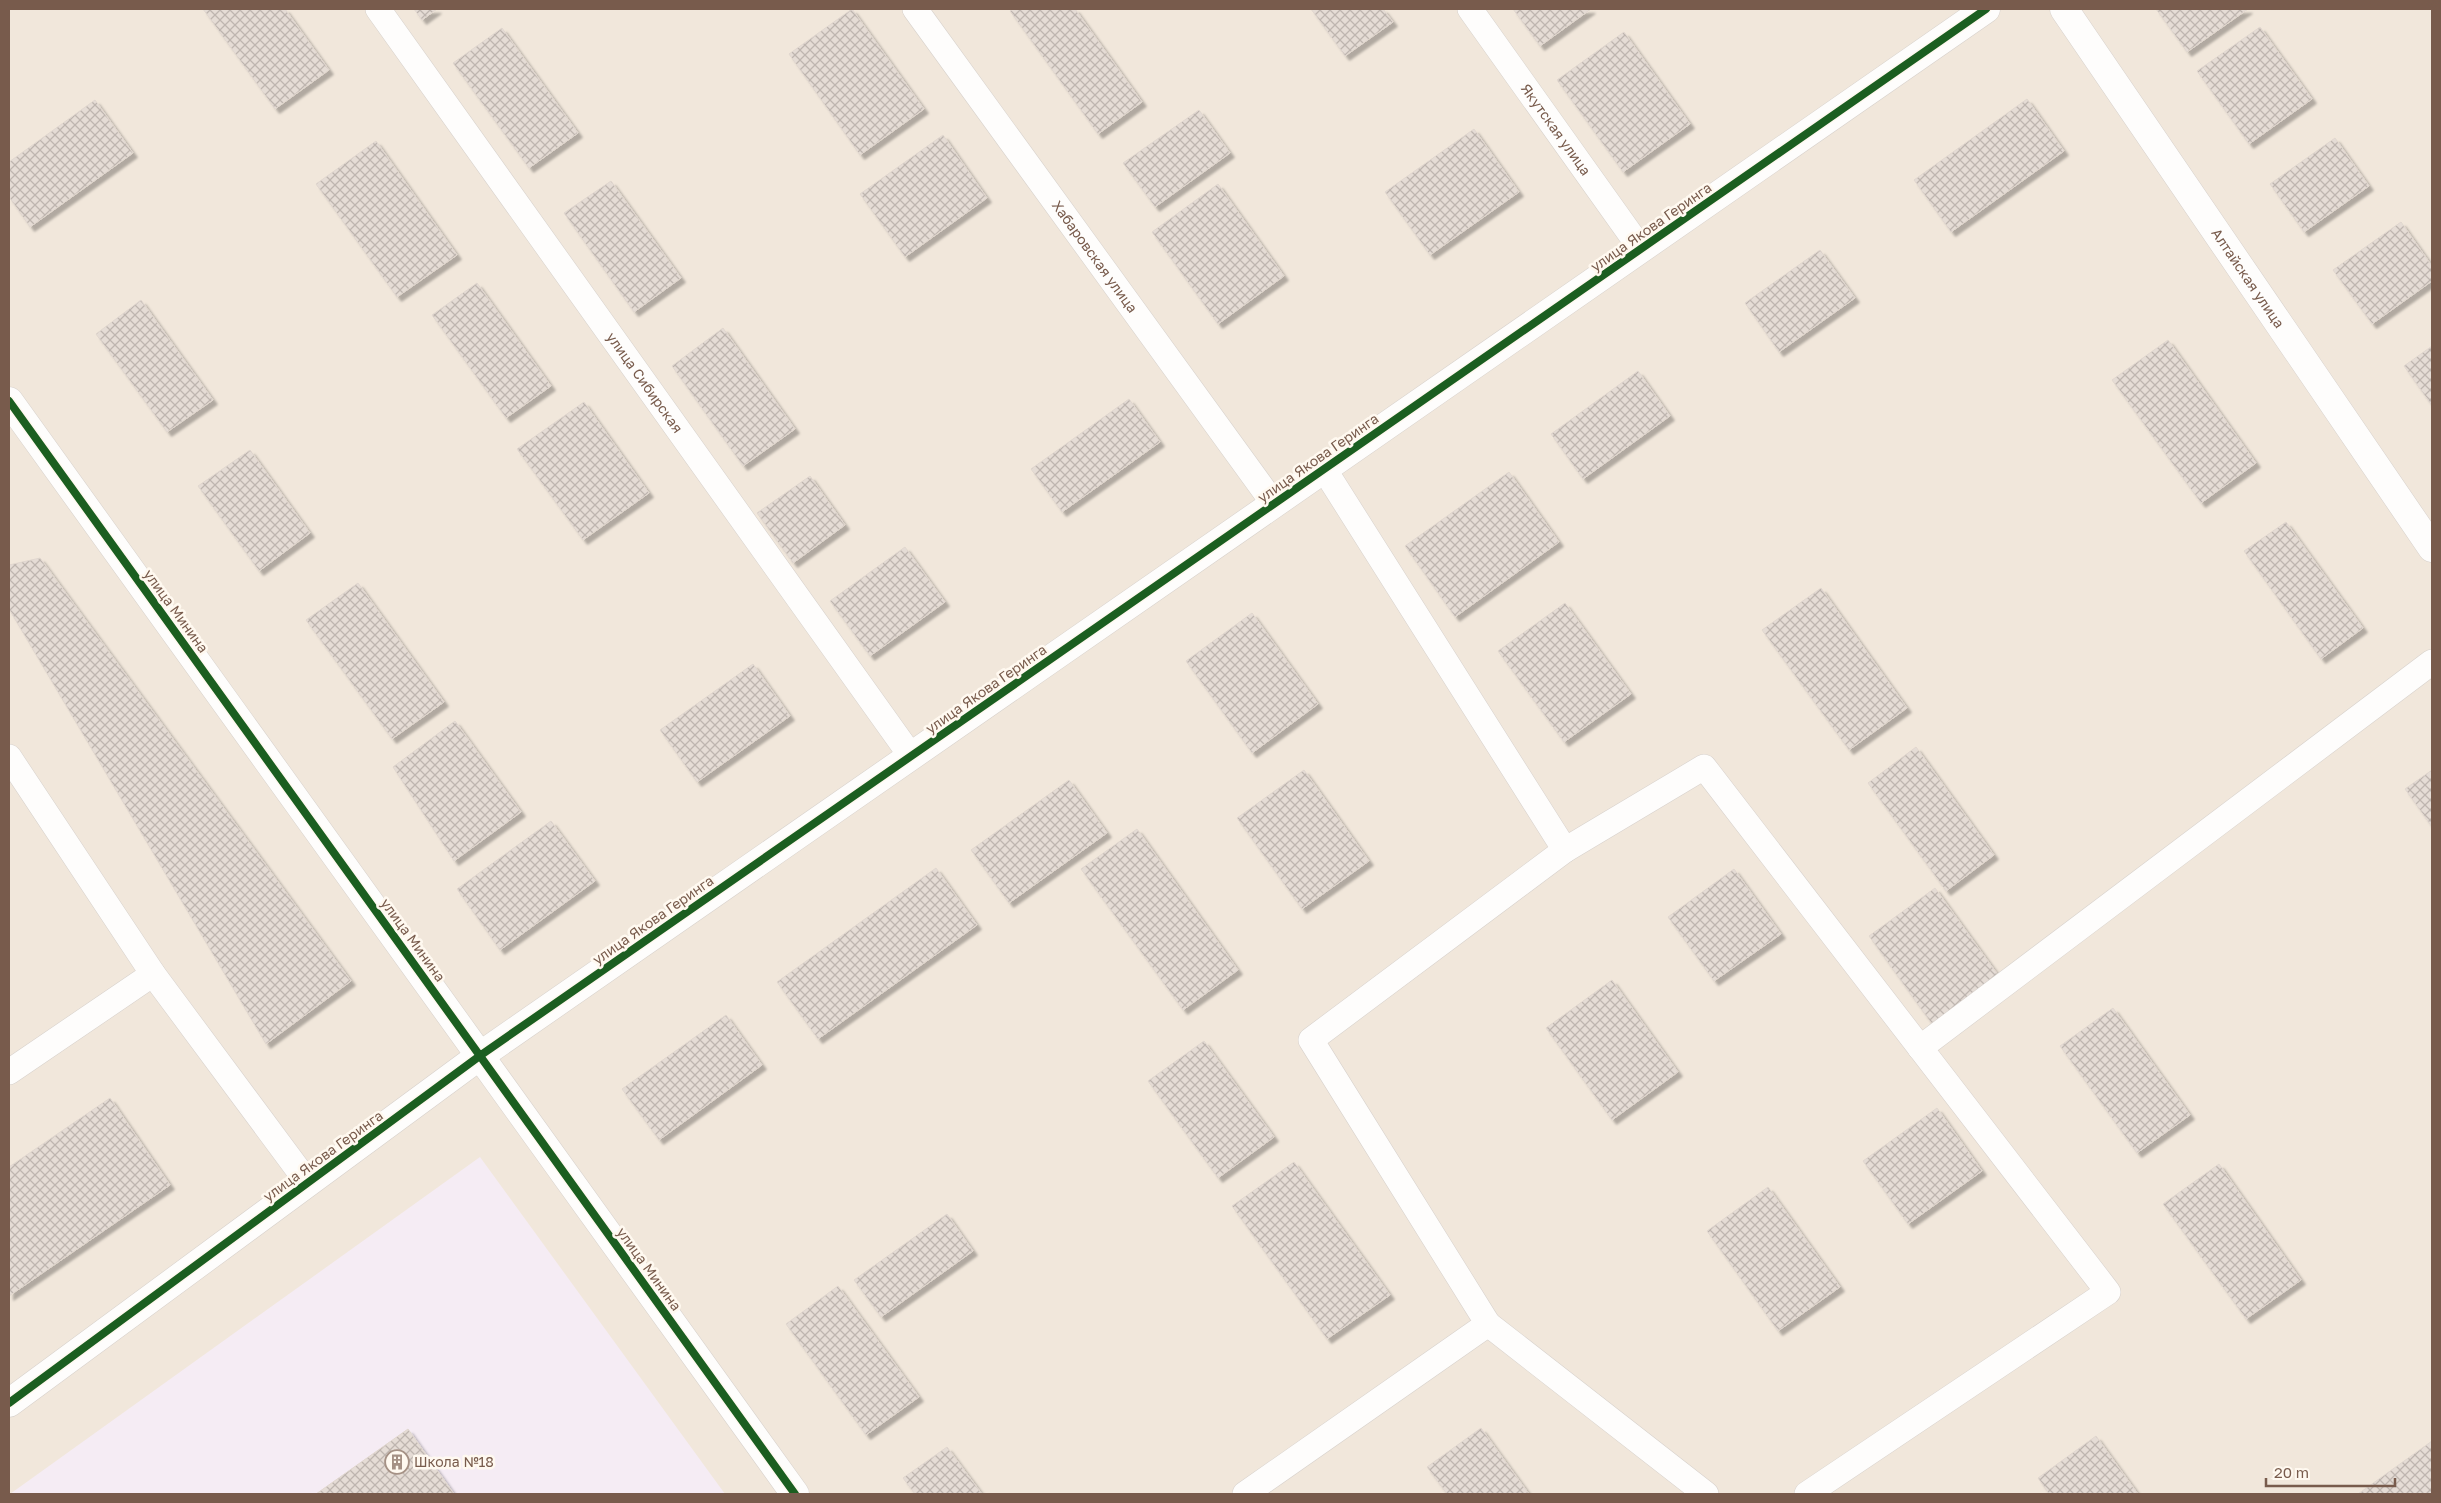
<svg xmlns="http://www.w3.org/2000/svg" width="2441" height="1503" font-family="'Golos Text',sans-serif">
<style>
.residential{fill:#f1e7db}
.education{fill:#f5ecf4}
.building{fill:url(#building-cross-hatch);stroke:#e1d7cf;filter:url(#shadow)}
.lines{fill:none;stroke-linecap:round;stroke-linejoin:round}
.service-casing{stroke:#d7d1cc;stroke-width:26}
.minor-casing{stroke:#d7d1cc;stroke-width:29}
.tertiary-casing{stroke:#d7d1cc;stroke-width:29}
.service{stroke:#fefdfc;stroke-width:25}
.minor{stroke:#fefdfc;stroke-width:28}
.tertiary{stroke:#fefdfc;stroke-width:28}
.cycleway-casing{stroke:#fff9f0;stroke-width:11}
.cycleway{stroke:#1b5e20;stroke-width:8}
.labels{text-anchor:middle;stroke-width:5;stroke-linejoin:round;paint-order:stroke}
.street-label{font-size:14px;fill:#785b4c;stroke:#fff9f0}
.poi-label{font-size:14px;fill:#785b4c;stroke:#fff9f0;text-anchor:start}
</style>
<defs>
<pattern id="building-cross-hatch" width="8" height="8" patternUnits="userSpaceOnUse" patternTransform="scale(1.25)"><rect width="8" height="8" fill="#e5dcd5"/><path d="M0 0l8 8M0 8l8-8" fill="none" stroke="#beb5af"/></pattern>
<filter id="shadow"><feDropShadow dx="4.5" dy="4.5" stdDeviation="1" flood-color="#0004"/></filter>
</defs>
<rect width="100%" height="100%" fill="#f8f4ee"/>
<path class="residential" d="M9,9H2432V1494H9Z"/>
<path class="education" d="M480,1157L725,1494H10Z"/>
<path class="building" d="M203,9H285L329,70L275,109Z
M414,9H437L422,20Z
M852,9L924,109L860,155L789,54Z
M1013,9H1075L1142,102L1098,134L1010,11Z
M1311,9H1383L1393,22L1345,56Z
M1513,9H1591L1540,46Z
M2156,9H2248L2187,52Z
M2260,27L2312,99L2249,144L2197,71Z
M502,28L578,133L529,168L453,63Z
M1624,32L1690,124L1623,172L1557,80Z
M2027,99L2064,151L1951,232L1914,180Z
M95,100L133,153L30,227L9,197V162Z
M1199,110L1230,153L1155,207L1123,163Z
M1474,129L1519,192L1430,255L1385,192Z
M943,135L987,198L905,257L860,194Z
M2335,138L2369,186L2304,232L2270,184Z
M376,141L457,255L397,297L316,184Z
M611,181L681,278L634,312L564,213Z
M1218,184L1284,276L1218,324L1152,232Z
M2401,222L2432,266V281L2372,324L2333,270Z
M1820,250L1855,298L1779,352L1745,303Z
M477,283L551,386L506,418L432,315Z
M141,300L213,400L167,432L96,334Z
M723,328L795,429L743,466L672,366Z
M2168,340L2256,463L2201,503L2112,380Z
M2432,346V406L2404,366Z
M1638,371L1670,416L1583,479L1551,434Z
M1129,399L1160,442L1062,512L1031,469Z
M584,402L649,493L583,540L517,449Z
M250,450L310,533L259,571L198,486Z
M1509,472L1559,542L1455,617L1405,546Z
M810,476L845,525L793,563L757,513Z
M2286,522L2363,628L2321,659L2244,551Z
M905,547L945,602L870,656L830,601Z
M40,558L351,981L266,1044L9,609V565Z
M358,583L444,702L392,739L306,620Z
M1821,588L1907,708L1849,750L1762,630Z
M1565,603L1631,694L1564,742L1498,651Z
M1252,613L1318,704L1252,753L1186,661Z
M753,664L790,716L697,782L660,730Z
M455,721L521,812L454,861L393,767Z
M1916,747L1994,855L1946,891L1868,783Z
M1304,770L1369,861L1302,909L1237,818Z
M2432,770V827L2405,789Z
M1069,780L1107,833L1009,903L971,850Z
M551,821L595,881L500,950L457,889Z
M1137,829L1238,970L1183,1010L1081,869Z
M936,868L977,925L818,1039L777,982Z
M1734,869L1781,934L1714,981L1668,917Z
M1935,888L2001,979L1934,1027L1869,936Z
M1612,980L1678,1072L1612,1120L1546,1028Z
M2113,1008L2190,1115L2137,1153L2060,1046Z
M726,1015L762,1065L659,1140L622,1089Z
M1204,1041L1274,1137L1218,1178L1148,1081Z
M110,1098L170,1185L9,1296V1167Z
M1937,1108L1982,1171L1908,1224L1863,1161Z
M1294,1162L1390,1295L1327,1339L1232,1206Z
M2219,1164L2301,1280L2246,1319L2163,1204Z
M1768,1187L1840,1287L1778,1331L1707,1231Z
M947,1214L973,1251L881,1317L854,1280Z
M838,1286L919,1397L866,1435L786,1324Z
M1481,1428L1529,1494H1447L1427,1467Z
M408,1429L454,1494H316Z
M2096,1436L2138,1494H2049L2038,1478Z
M2432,1441V1494H2358Z
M947,1447L982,1494H915L903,1478Z"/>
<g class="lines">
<g class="service-casing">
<g id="service">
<path id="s1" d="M378,9L911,756"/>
<path id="s2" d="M915,9L1274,504"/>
<path id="s3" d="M1470,9L1641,249"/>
<path d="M9,757L153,974L308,1183"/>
<path d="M1565,850L1704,767L2108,1292L1807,1494"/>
<path d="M1920,1048L2432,662"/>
<path d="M9,1072L153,974"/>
<path d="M1488,1324L1706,1494"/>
<path d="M1245,1494L1488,1324L1311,1040L1565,850L1324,469"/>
</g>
</g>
<g class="minor-casing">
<g id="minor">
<path id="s4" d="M2064,9L2432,548"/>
<path d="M9,401L795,1494"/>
</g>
</g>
<g class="tertiary-casing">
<path id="tertiary" d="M9,1403L481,1055L1986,9"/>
</g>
<use href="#service" class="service"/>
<use href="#minor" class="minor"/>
<use href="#tertiary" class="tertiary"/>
<g class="cycleway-casing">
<path id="cycleway" d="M9,401L795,1494
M9,1403L481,1055L1986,9"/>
</g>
<use href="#cycleway" class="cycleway"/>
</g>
<defs>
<g id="building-ring" transform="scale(1.25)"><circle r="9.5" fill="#fff9f0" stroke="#a59185" stroke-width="1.5"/><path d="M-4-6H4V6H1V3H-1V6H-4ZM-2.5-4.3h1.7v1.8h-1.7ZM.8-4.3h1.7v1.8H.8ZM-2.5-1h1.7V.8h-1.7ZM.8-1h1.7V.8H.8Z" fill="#a59185"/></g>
</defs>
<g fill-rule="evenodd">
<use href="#building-ring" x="397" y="1462"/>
</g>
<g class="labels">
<g class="street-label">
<text dy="5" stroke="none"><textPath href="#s3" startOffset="148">Якутская улица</textPath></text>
<text transform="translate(1651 227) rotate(-35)" y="5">улица Якова Геринга</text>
<text dy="5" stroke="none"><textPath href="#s2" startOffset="306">Хабаровская улица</textPath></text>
<text dy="5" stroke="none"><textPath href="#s4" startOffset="326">Алтайская улица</textPath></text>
<text dy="5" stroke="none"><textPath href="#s1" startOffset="459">улица Сибирская</textPath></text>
<text transform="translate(1318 458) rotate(-35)" y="5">улица Якова Геринга</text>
<text transform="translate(176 611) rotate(54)" y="5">улица Минина</text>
<text transform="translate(986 689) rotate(-35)" y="5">улица Якова Геринга</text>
<text transform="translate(653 920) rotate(-35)" y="5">улица Якова Геринга</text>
<text transform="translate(413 940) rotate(54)" y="5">улица Минина</text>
<text transform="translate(323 1156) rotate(-36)" y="5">улица Якова Геринга</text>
<text transform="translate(649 1269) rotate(54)" y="5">улица Минина</text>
</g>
<g class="poi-label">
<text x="414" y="1467">Школа №18</text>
</g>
</g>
<rect width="2441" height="1503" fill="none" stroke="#785b4c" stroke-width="20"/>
<path d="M2266 1478v8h129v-8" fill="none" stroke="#785b4c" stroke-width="2.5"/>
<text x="2274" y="1478" font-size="15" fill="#785b4c" stroke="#fff9f0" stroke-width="4" paint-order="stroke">20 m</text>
</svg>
